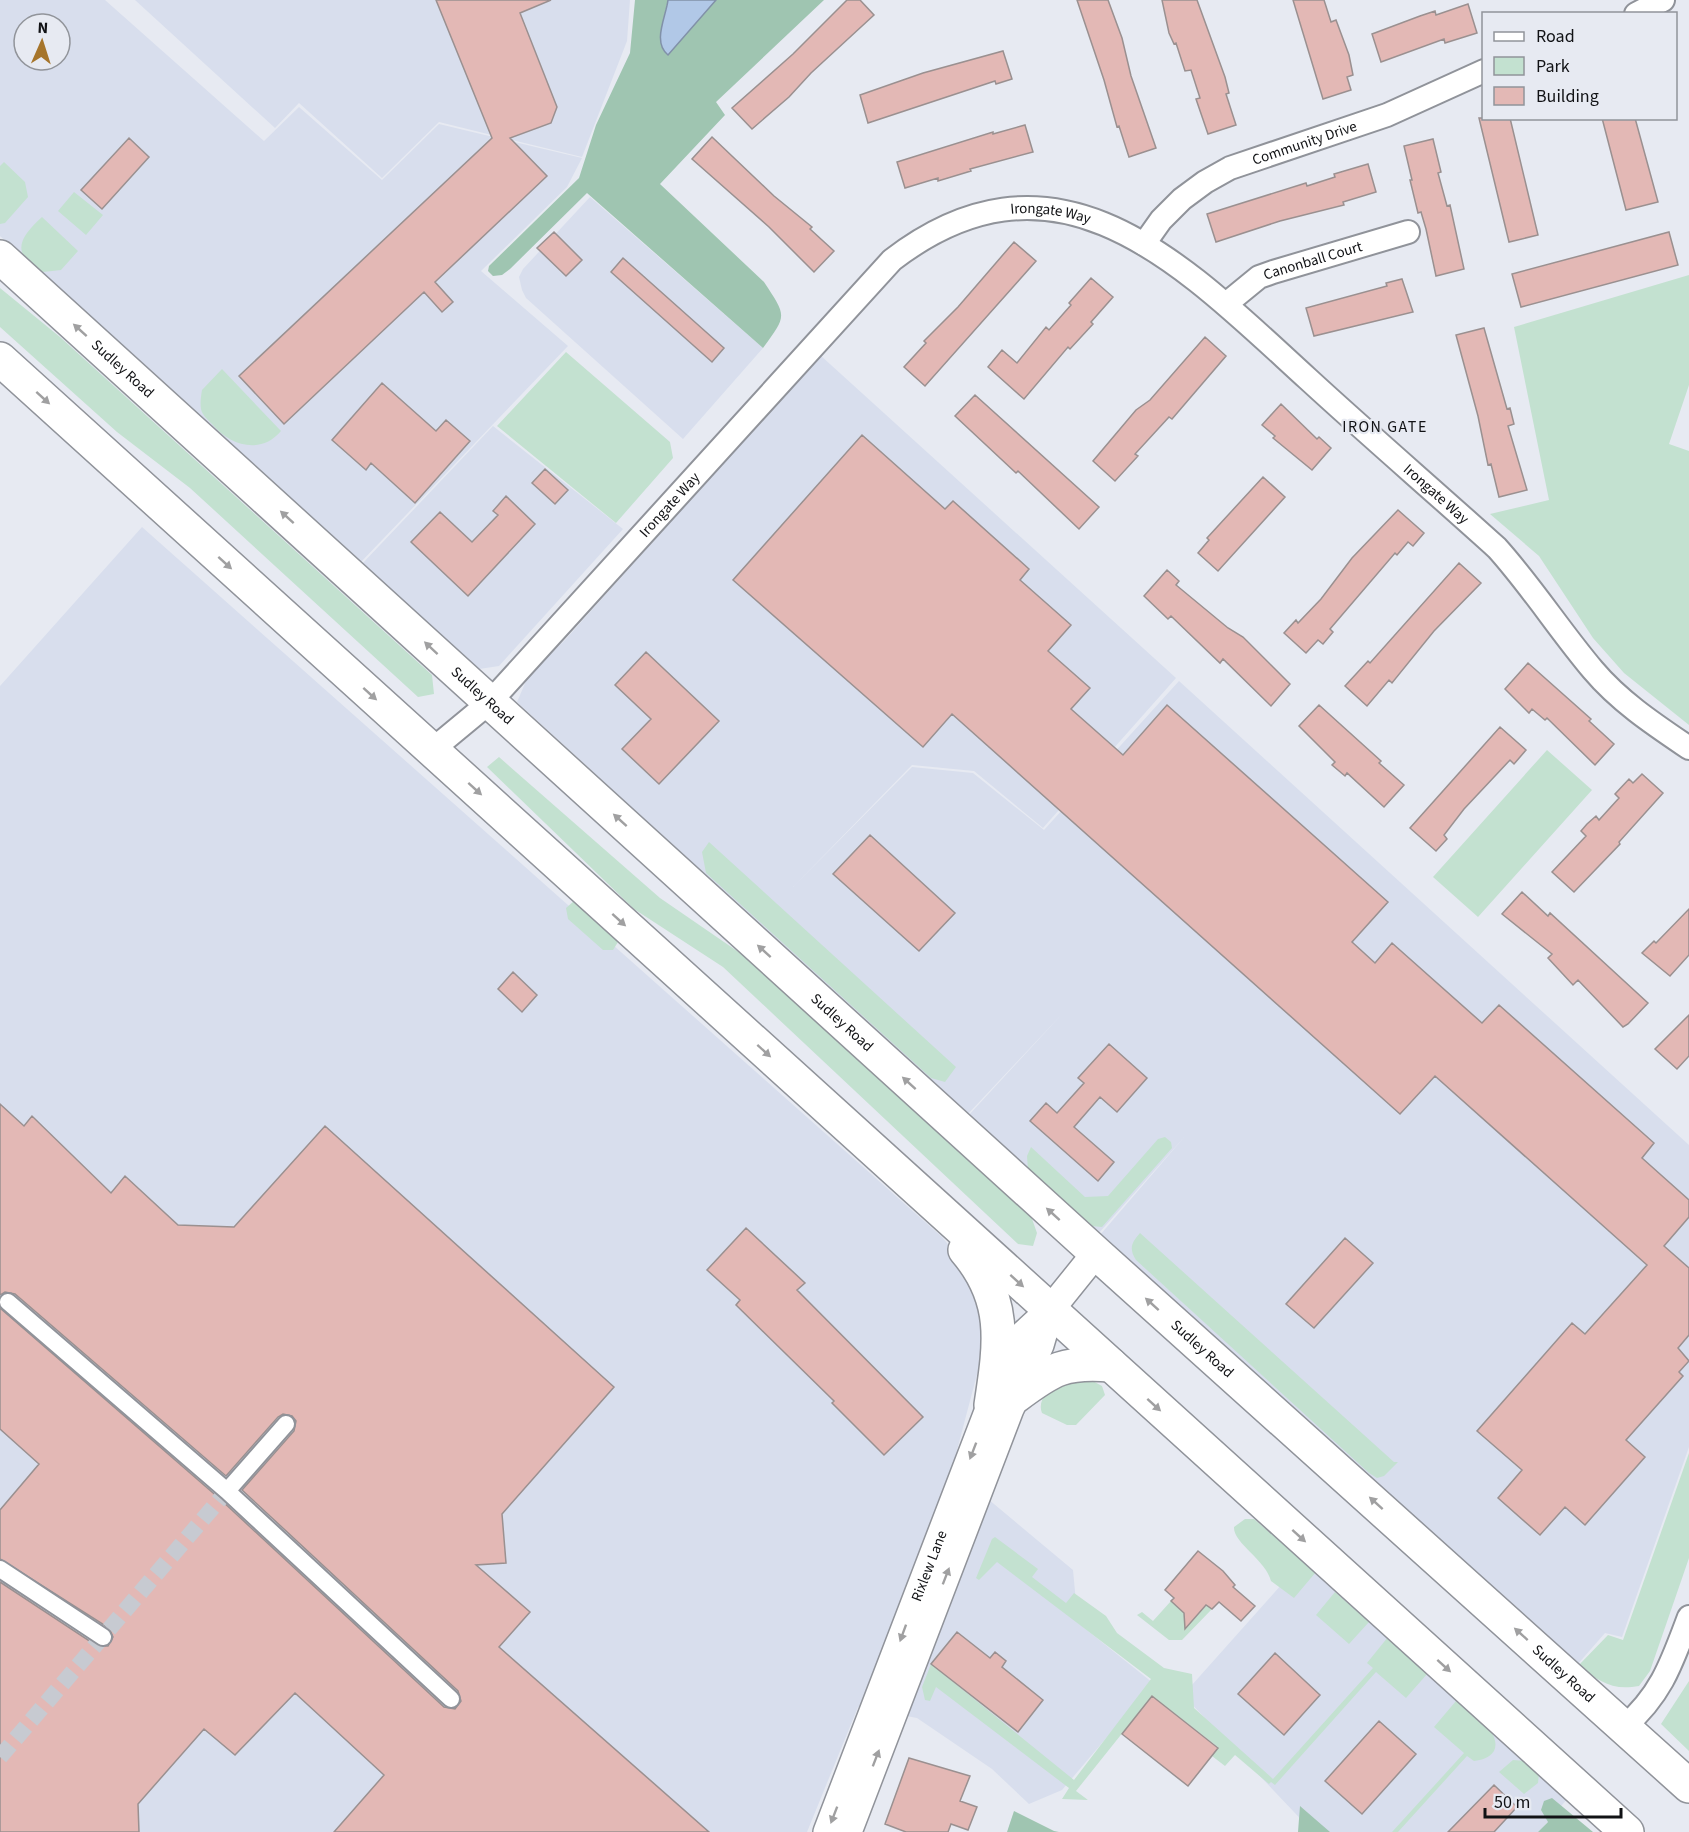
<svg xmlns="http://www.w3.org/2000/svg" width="1689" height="1832" font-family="'Source Sans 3',sans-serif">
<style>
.built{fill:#d8deed;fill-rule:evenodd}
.green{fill:#c3e1d0}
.forest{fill:#9fc5b1}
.water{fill:#b1c8e7;stroke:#8191a8;stroke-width:1.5}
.building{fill:#e3b8b5;stroke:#9a9090;stroke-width:1.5}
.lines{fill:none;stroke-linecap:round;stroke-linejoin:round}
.pedestrian-tunnel{stroke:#c7cad1;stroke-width:16;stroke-dasharray:16 8;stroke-linecap:butt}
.pedestrian-casing{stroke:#90939a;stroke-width:20}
.minor-casing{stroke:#90939a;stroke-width:26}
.tertiary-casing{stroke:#90939a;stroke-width:30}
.primary-casing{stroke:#90939a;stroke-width:36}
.pedestrian{stroke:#fff;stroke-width:16}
.minor{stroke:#fff;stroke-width:22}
.tertiary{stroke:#fff;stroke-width:27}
.primary{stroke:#fff;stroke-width:33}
.oneway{fill:#a0a0a1}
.labels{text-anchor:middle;stroke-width:4.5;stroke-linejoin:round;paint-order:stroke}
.street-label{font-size:15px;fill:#111215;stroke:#e7eaf2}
.neighbourhood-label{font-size:16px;letter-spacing:1.5px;fill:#111215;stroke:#e7eaf2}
</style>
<rect width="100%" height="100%" fill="#e7eaf2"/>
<path class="built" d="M0,0H105L264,141L299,107L382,180L439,124L582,158L567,187L481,271L568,346L360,563L0,236ZM24,24H60V60H24Z
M135,0H630L627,41L582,157L439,122L382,178L299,103L275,128Z
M590,197L763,348L683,439L526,298L522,290L519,277L523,269Z
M820,355L1176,678L1043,828L974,771L912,765L793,887L912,767L973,773L1044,830L1179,681L1689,1145V1447L1622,1637L1605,1633L1577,1665L1100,1235L1186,1135L1098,1234L968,1116L1063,1013L967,1115L517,702L529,674L565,640Z
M493,426L623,529L499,666L479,669L361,565Z
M142,527L942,1237L977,1280L989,1329L952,1469L1073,1570L1078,1623L1153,1683L1062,1790L1029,1804L992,1769L917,1718L858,1707L807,1832H0V686Z
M1306,1557L1568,1798L1539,1832H1313L1183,1695Z"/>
<path class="green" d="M4,162L25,182L28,197L5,223L0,224V166Z
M74,192L103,215L86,235L58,211Z
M42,217L78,251L61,270L43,272C9,254 20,237 42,217Z
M1689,275V385L1669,444L1689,451V725L1624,673L1593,638L1539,556L1490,514L1549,500L1514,327Z
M0,288L60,337L432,675L434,694L418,697L190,488L117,432L0,327Z
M566,352L670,442L673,458L616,523L497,426Z
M222,369L281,431C261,455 230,446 212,424C208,420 202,415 201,409C200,403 201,396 202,390Z
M1547,750L1592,790L1478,917L1433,877Z
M499,757L660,898L756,964L1031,1216L1037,1233L1033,1246L1018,1244L723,967L634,909L487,767Z
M709,842L956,1067L945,1082L931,1078L706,873L702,852Z
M574,901L580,903L616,936L618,942L613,950H603L568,919L566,908Z
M1165,1137L1171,1142L1172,1148L1102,1227L1091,1226L1028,1170L1027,1156L1031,1147L1085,1197L1108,1196L1158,1139Z
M1140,1233L1394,1462H1398L1384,1476L1377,1478L1369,1473L1136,1260C1129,1249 1131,1243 1140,1233Z
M1089,1379L1102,1386L1105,1395L1076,1425H1067L1042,1413C1037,1402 1048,1387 1059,1382C1067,1379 1080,1380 1089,1379Z
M1689,1453V1558L1650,1671L1639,1686C1611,1691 1600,1681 1578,1666L1608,1635L1623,1640Z
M1245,1519H1254L1316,1572L1294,1598L1271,1581C1266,1560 1233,1543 1234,1527Z
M995,1537L1038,1569L1032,1577L1066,1603L1074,1593L1106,1616L1117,1633L1164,1668L1192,1674L1194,1708L1273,1779L1373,1668L1367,1663L1388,1637L1428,1673L1406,1698L1376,1672L1275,1785L1271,1782L1269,1784L1235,1755L1225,1766L1212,1756L1218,1747L1152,1696L1076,1791L1088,1800L1062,1799L1069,1788L936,1687L930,1701L925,1700L922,1687L931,1664L1074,1780L1151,1679L997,1562L979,1580L976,1578L992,1539Z
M1335,1592L1369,1622L1349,1644L1316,1615Z
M1171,1601L1184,1613V1621L1189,1624L1207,1605L1212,1609L1182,1640H1169L1137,1615L1142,1612L1153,1621Z
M1689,1681V1751L1661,1724Z
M1456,1701C1469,1711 1503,1731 1494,1751C1489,1758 1482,1760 1474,1761L1467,1756L1398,1832H1392L1464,1753L1434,1727Z
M1513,1760L1525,1761L1539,1773L1538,1783L1524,1794L1499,1772Z"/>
<path class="forest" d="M635,0H668L662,26L668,55L716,0H824L716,102L725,115L660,184L764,282C787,317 787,315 763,348L587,193L510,269L502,275L493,276L488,271L489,266L579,178L596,125L630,53Z
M1552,1798L1593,1832H1538L1548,1822L1541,1810L1544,1801Z
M1300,1806L1330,1832H1298Z
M1014,1811L1054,1831L1059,1832H1007Z"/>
<path class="water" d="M668,0H716L668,55C652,42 666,17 668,0Z"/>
<path class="building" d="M436,0H551L520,13L557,107L551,123L510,138L547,176L435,282L453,302L442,312L424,292L284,424L239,376L492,138Z
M847,0H860L874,15L811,73L789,97L752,129L732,108L793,54Z
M1077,0H1108L1122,38L1131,76L1156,148L1129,157L1119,126L1117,127L1104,80Z
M1162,0H1197L1225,77L1229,93L1226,94L1236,125L1208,134L1196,99L1200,98L1191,70L1185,71L1176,43L1174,44L1169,33Z
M1293,0H1324L1331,22L1336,20L1349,55L1353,75L1347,77L1351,90L1323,99Z
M1468,4L1477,33L1445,43L1444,39L1381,62L1372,34L1420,16L1435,11L1436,15Z
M1003,51L1012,79L996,84L995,81L868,123L860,95L923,73Z
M1479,118H1510L1538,235L1509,242Z
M1602,118H1635L1658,202L1626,210Z
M1025,125L1033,152L970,169L971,171L938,181V178L905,188L897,162L993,132V134Z
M712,137L774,196L812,227L810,229L834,251L814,272L769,227L692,159Z
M129,138L149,157L102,209L81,190Z
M1433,139L1441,172L1438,173L1447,206L1450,205L1464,269L1436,276L1426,229L1421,212L1418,213L1410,180H1412L1404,146Z
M1368,164L1376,192L1343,202L1344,205L1280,221L1216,242L1207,214L1306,183L1307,186L1335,177L1334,174Z
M554,232L582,260L566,276L537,248Z
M1669,232L1678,265L1521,307L1512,274Z
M1014,242L1036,261L925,386L904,367L926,343L924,341L958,307Z
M623,258L724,348L712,362L611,272Z
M1091,278L1113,297L1091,322L1093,324L1070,349L1068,347L1024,399L988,367L1002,350L1017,363L1046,327L1049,330L1071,305L1069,303Z
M1402,279L1413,312L1314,336L1306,308L1387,286L1386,283Z
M1484,328L1507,409L1510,408L1514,424L1508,426L1527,490L1499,497L1491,464L1488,465L1478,416L1456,335Z
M1205,337L1226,356L1172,419L1169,417L1135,454L1138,456L1115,481L1093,461L1136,410L1150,400Z
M382,383L436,431L446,420L470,441L415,503L371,463L366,470L332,440Z
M975,395L1099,507L1079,529L1018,471L1016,473L955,416Z
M1281,404L1317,439L1319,437L1331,448L1312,470L1273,438L1275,436L1262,425Z
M862,435L945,509L953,501L1029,569L1020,580L1071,625L1048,651L1090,688L1071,709L1123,755L1167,705L1388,902L1352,942L1375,963L1392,943L1482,1023L1499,1005L1654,1143L1642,1158L1689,1200V1217L1664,1246L1689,1268V1335L1678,1348L1689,1361L1679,1372L1683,1376L1626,1440L1645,1457L1585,1525L1565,1507L1540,1535L1498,1498L1522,1470L1477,1431L1572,1323L1585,1334L1647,1265L1435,1076L1400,1114L952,714L923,747L733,580Z
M545,469L568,490L555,504L532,483Z
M1263,477L1285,497L1218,571L1198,553L1209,540L1207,538Z
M506,496L535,524L468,596L411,542L440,512L472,542L498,515L493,511Z
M1398,510L1424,533L1413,546L1408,542L1397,555L1395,553L1330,629L1333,632L1323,644L1318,640L1306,653L1284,633L1296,620L1298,623L1321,599L1352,558Z
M1459,563L1481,583L1434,631L1392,683L1389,680L1367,706L1345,686L1368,661L1370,663Z
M1167,570L1179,581L1176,585L1228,628L1243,637L1290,684L1271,706L1223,659L1220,663L1171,616L1168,619L1144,596Z
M646,652L719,721L659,784L622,749L651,719L615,685Z
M1528,663L1591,719L1589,721L1614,744L1595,765L1547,718L1545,720L1532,709L1529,713L1505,689Z
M1319,705L1381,761L1379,763L1404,785L1384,807L1347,773L1345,776L1332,765L1335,762L1299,726Z
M1500,727L1526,750L1514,764L1510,760L1464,809L1444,835L1447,839L1436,851L1410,828Z
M1642,774L1663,793L1619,842L1620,844L1574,892L1552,872L1586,836L1581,831L1587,824L1596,816L1599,820L1619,798L1615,794L1629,779L1633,783Z
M870,835L955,913L919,951L833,874Z
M1522,892L1548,916L1550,913L1648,1003L1628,1024L1623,1027L1578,980L1573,985L1548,958L1552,954L1502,914Z
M1689,909V955L1670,976L1642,953L1654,941L1656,943Z
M513,972L537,995L522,1012L498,989Z
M1689,1015V1056L1677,1069L1655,1049Z
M1109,1044L1147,1078L1117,1112L1100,1097L1074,1127L1114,1162L1098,1181L1030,1121L1046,1103L1057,1113L1084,1083L1078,1078Z
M0,1104L24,1126L32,1116L111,1193L125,1176L178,1225L234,1227L325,1126L614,1387L502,1514L506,1563L476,1565L530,1612L499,1647L709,1832H334L384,1775L295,1693L235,1755L204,1729L138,1804L139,1832H0V1582L97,1646H108L113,1637L109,1628L0,1559V1510L39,1464L0,1429V1308L220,1499L444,1707L455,1709L461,1701L458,1691L242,1490L294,1431L296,1421L292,1416L283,1414L278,1417L226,1476L15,1294L5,1292L0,1295Z
M746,1228L805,1283L797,1290L923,1417L884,1455L832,1403L834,1401L736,1305L740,1300L707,1270Z
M1345,1238L1373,1263L1314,1328L1286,1304Z
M1198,1551L1223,1571L1235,1585L1233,1587L1255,1606L1241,1621L1219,1602L1212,1609L1206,1605L1185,1629L1184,1613L1171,1601L1174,1598L1165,1590Z
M957,1632L990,1658L995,1652L1006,1661L1002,1667L1043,1700L1018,1732L931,1664Z
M1275,1653L1320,1695L1284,1735L1238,1694Z
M1152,1696L1218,1748L1188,1786L1122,1734Z
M1379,1721L1416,1754L1362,1814L1325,1781Z
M909,1758L970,1776L960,1801L977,1807L968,1830L951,1824L948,1832H906L885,1824Z
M1494,1785L1517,1807L1494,1832H1448Z"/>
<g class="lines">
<path class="pedestrian-tunnel" d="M0,1757L227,1491"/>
<g class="pedestrian-casing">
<path id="pedestrian" d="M8,1302L227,1491L451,1699
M227,1491L286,1424
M0,1569L103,1637"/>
</g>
<g class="minor-casing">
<g id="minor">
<path d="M1636,14L1663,0"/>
<path id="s1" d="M1144,244L1161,220L1182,199L1205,182L1230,168L1387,115L1484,71"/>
<path id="s2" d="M1226,304L1259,277L1273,272L1408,232"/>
<path id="s3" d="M432,750L490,702L892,260C1059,132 1185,267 1308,379C1370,436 1434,491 1497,548C1532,587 1560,631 1593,670C1620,702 1655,725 1689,748"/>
<path d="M1624,1727C1662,1694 1672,1662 1689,1617"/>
</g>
</g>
<g class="tertiary-casing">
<g id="tertiary">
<path id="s4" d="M827,1832L989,1409L1024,1334L1050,1310L1096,1253"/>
<path d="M848,1832L1010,1409L1040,1345L1050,1311"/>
</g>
</g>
<g class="primary-casing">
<g id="primary">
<path id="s5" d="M0,257L1096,1253L1689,1786"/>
<path d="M0,359L1627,1832"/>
<path d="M965,1250C1008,1300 1000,1345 991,1405"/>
<path d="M1016,1396C1052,1369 1065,1361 1111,1365"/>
</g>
</g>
<use href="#pedestrian" class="pedestrian"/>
<use href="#minor" class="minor"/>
<use href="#tertiary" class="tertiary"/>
<use href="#primary" class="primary"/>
</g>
<defs><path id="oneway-solid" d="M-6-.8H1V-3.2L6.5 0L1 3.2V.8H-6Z" transform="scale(1.5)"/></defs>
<g class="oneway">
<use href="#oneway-solid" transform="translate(80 330) rotate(-138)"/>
<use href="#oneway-solid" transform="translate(43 398) rotate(42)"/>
<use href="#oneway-solid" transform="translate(287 517) rotate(-138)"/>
<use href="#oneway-solid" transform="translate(225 563) rotate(42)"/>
<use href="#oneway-solid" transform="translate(431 648) rotate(-137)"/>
<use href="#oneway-solid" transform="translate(370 694) rotate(42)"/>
<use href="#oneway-solid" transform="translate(475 789) rotate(42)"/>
<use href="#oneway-solid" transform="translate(620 820) rotate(-138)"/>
<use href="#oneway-solid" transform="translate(619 920) rotate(42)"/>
<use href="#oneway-solid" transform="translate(764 951) rotate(-138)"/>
<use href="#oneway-solid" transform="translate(764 1051) rotate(42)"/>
<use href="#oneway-solid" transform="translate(909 1083) rotate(-138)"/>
<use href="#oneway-solid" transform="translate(1053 1214) rotate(-138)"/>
<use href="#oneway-solid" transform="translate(1017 1281) rotate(42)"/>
<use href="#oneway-solid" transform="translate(1152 1304) rotate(-138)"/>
<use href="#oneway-solid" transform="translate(1154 1405) rotate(42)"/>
<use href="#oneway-solid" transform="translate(973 1451) rotate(111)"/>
<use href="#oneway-solid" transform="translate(1376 1503) rotate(-138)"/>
<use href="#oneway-solid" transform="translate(1299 1536) rotate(42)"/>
<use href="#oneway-solid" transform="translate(946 1576) rotate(-69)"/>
<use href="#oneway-solid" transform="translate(903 1633) rotate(110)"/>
<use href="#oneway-solid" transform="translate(1521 1634) rotate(-138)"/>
<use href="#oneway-solid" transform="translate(1444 1666) rotate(42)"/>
<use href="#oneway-solid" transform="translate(876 1758) rotate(-69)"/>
<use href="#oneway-solid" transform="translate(834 1815) rotate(111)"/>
</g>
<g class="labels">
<g class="street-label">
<text dy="5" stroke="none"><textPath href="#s1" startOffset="195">Community Drive</textPath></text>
<text dy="5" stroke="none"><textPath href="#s3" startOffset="844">Irongate Way</textPath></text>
<text dy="5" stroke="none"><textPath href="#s2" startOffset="99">Canonball Court</textPath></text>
<text dy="5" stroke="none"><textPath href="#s5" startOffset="166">Sudley Road</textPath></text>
<text dy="5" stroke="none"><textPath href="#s3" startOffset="1329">Irongate Way</textPath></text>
<text dy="5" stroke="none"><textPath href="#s3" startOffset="342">Irongate Way</textPath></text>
<text dy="5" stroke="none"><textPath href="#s5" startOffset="652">Sudley Road</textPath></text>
<text dy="5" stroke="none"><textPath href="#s5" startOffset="1138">Sudley Road</textPath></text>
<text dy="5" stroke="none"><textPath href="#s5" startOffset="1624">Sudley Road</textPath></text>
<text dy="5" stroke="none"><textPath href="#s4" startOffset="285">Rixlew Lane</textPath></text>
<text dy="5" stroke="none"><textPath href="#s5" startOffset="2110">Sudley Road</textPath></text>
</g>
<g class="neighbourhood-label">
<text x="1385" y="432">IRON GATE</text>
</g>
</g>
<rect x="1482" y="12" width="195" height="108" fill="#e7eaf2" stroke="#91949a" stroke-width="1.5"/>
<rect x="1494" y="32" width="30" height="9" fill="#ffffff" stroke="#91949a" stroke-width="1.5"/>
<text x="1536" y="42" font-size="18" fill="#111215">Road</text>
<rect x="1494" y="57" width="30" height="18" fill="#c3e1d0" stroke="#91949a" stroke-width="1.5"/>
<text x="1536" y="72" font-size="18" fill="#111215">Park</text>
<rect x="1494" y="87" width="30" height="18" fill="#e3b8b5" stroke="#91949a" stroke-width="1.5"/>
<text x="1536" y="102" font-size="18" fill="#111215">Building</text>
<g transform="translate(42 42) rotate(3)"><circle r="28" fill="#e7eaf2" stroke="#91949a" stroke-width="1.5"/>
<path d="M0-4.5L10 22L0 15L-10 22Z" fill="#a6752b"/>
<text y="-9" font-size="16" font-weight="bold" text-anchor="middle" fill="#111215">N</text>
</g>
<path d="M1485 1808v9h136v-9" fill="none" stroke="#111215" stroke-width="3"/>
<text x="1494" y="1808" font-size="18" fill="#111215" stroke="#e7eaf2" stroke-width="4.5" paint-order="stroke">50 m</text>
</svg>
